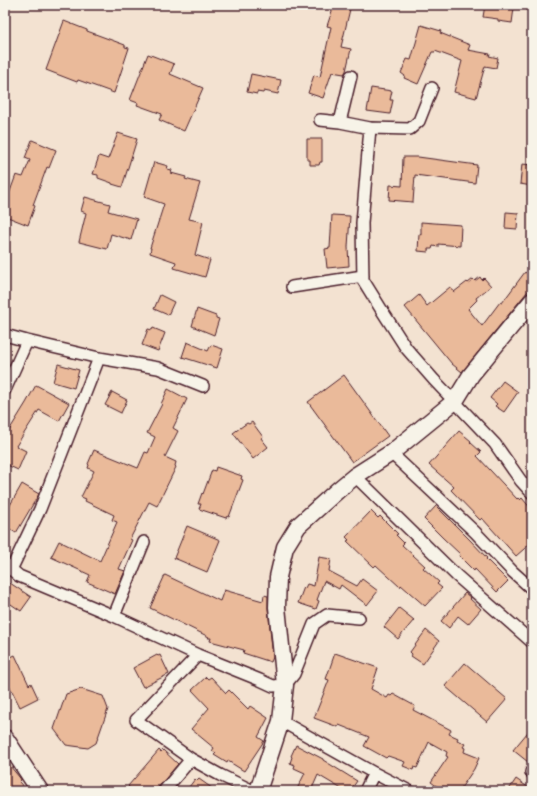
<svg xmlns="http://www.w3.org/2000/svg" width="537" height="796" font-family="Caveat,sans-serif">
<style>
.building{fill:#eaba9a;stroke:#4a1f2b}
.lines{fill:none;stroke-linecap:round;stroke-linejoin:round}
.street-casing{stroke:#4a1f2b;stroke-width:14}
.secondary-casing{stroke:#4a1f2b;stroke-width:19}
.street{stroke:#f7f3e8;stroke-width:11}
.secondary{stroke:#f7f3e8;stroke-width:16}
</style>
<rect width="100%" height="100%" fill="#f3e2d1"/>
<filter id="ink" filterUnits="userSpaceOnUse"><feTurbulence type="fractalNoise" baseFrequency=".025" numOctaves="2"/><feDisplacementMap in="SourceGraphic" scale="8" xChannelSelector="R" yChannelSelector="G"/><feConvolveMatrix kernelMatrix="1 2 1 2 8 2 1 2 1" color-interpolation-filters="sRGB"/></filter>
<g filter="url(#ink)">
<path class="building" d="M334,5H351L341,47L351,49L346,71L344,74L332,72L323,98L308,93L314,75L320,77L331,27L327,26Z
M485,5L514,8L512,23L498,21V19L483,17Z
M64,21L87,30V31L125,45V47L129,48L114,93L78,80L77,82L46,70Z
M421,25L441,31L440,33L470,45L468,50L490,54L489,56L498,58L496,68L485,66L476,98L454,92L462,61L435,51V52H432L418,84L404,78L405,76L401,73L407,59L411,60Z
M148,54L174,64L170,74L203,88L184,131L159,120L162,114L137,105L138,103L130,100Z
M251,74L281,80L278,94L264,91L263,93L257,92V94L247,92Z
M371,88L392,91L390,100H393L390,114L367,111Z
M118,133L137,139L122,187L112,184V183L98,178V175L93,174L99,156L108,159Z
M307,139H322V162H320L319,165H310V160H307Z
M32,140L56,150L49,168L47,167L33,205L35,206L28,225L5,216V205L16,175L23,177L30,160L25,158Z
M403,157H418L477,165L475,183L415,175L413,202L389,200L390,185L402,186Z
M154,162L168,166L167,169L172,170L171,173L186,177L185,179L200,183L189,219L203,222L195,255L210,260L205,277L174,268L176,262L150,253L151,248H150L164,204L144,197Z
M522,164L532,165V186L520,184Z
M85,197L110,204L108,211L137,219L131,240L111,234L107,249L79,242L86,213L81,211Z
M506,212L518,213L517,229L505,228Z
M332,215L350,216L348,247L349,266L327,268L325,249L330,248Z
M421,222L461,225L460,246L438,244V247L433,246L432,249H428V252L418,251L419,234L421,235Z
M525,272L532,277V286L462,372L452,364L405,307L419,295L427,306L450,287L454,292L467,282L468,283L473,279L475,281L480,277L482,280L484,278L491,286L476,298L477,300L468,309L482,326L500,302L502,303Z
M160,295L174,302L168,315L154,309Z
M197,309L216,316V318L219,319L214,335L192,326Z
M153,328L165,333L158,351L142,345L148,329L152,330Z
M187,342L208,351L211,345L223,349L217,368L182,357Z
M58,364L79,370L74,388L53,382Z
M344,375L388,436L352,462L308,402Z
M503,381L518,392L504,412L495,406L497,404L490,398Z
M36,385L69,403L59,421L39,410L16,446L26,451L18,470L5,464V437L26,403Z
M168,389L187,399L173,428L178,431L165,457L176,462L175,466L176,467L157,506L149,502L130,539L132,540L119,569L125,571L115,594L87,582L90,575L51,557L59,541L100,561L117,522L112,520L114,515L85,501L86,499L81,497L94,471L88,468L89,465L88,464L94,450L138,468L145,452L148,453L155,437L147,433L162,404H161Z
M112,392L127,400L121,413L105,405Z
M252,422L263,437L261,438L268,447L253,459L233,433L247,423L249,424Z
M459,431L471,441L470,442L481,452L477,456L517,499L518,498L520,500L522,498L532,510V542L516,556L482,518L480,520L451,490L454,487L429,465Z
M216,467L242,476L241,479L243,480L229,517L227,516L226,518L199,509L201,504H198L202,493L203,494L212,470L215,471Z
M22,484L39,494L16,533L5,526V514Z
M436,506L470,540L487,558L486,559L508,581L497,592L475,569L474,571L459,556L460,554L443,538L424,519Z
M371,511L378,518L380,516L398,534L396,535L404,543L402,545L425,566L423,568L439,582L437,584L442,588L425,606L401,585L400,587L376,565L374,567L347,541L349,540L346,537Z
M187,526L220,540L207,572L174,558Z
M319,557L331,559L329,571L357,586L362,579L378,591L367,605L341,585L339,589L324,581L317,600L319,601L316,609L298,603L304,587L305,588L307,584L314,586Z
M165,575L220,601L224,590L263,601L264,595L268,596V608L273,657L271,662L243,653L244,650L210,641L211,638H208L209,637L150,608Z
M10,583L31,597L21,611L5,600V590Z
M465,593L471,598L470,599L481,609L468,624L458,616L449,628L441,621Z
M399,608L414,620L398,639L384,627Z
M426,630L439,641L423,664L411,656L412,654L410,652Z
M335,653L378,668L371,689L387,698L389,695L391,696L393,694L415,706L413,710L451,730L449,734L458,738L457,740L465,744L463,747L465,748L464,752L479,758L474,769L459,791H448L441,786L439,788L431,782L448,757L446,756L447,752L429,742L417,768L414,767L413,770L403,766L405,762L388,756L386,758L364,746L369,737L339,725L338,727L314,718L329,680L326,679Z
M15,655L29,685L31,683L38,698L20,707L5,677V660Z
M157,655L158,656L160,655L169,674L143,687L133,668Z
M465,663L507,699L487,722L445,686Z
M206,677L208,679L211,677L226,693L229,690L248,709L250,706L268,718L258,737L264,741L244,771L228,761L227,763L214,755L216,753L212,751L214,748L191,729L209,708L192,690Z
M81,689L103,696L108,709L96,743L88,748L66,745L54,729L66,694Z
M532,727V757L528,762L513,750Z
M296,745L323,759V760L357,781L350,791H345L318,775L311,791H296L305,773L294,768L295,765L290,763L292,757L291,756Z
M159,750L161,752L163,750L178,764L155,791H133L128,786Z
M5,760L20,778L21,780L19,782L27,791H5Z
M195,779L197,781L199,779L216,791H186Z
M516,779L532,790V791H508Z"/>
<g class="lines">
<g class="street-casing">
<path id="street" d="M432,88L419,121L410,129L370,128L362,223L363,280L381,309L406,348L434,380L495,444L521,481L532,493
M320,120L340,122L370,128
M340,122L351,76
M292,287L363,276
M5,335L27,341L99,358L158,368L203,386
M5,390L27,341
M391,453L475,532L513,572L532,589
M355,476L457,576L532,642
M5,564L19,576L114,616L198,655L260,680L273,686L285,685L294,674L314,624L327,615L359,618
M11,570L40,509L99,358
M114,616L144,542
M198,655L136,720L191,759L220,775L253,791
M281,721L374,773L409,791
M531,772L532,773
M164,791L191,759
M365,791L374,773"/>
</g>
<g class="secondary-casing">
<path id="secondary" d="M5,738L40,791
M258,791L281,721L285,685L277,607L278,577L285,547L298,526L338,490L355,476L391,453L455,401L471,375L532,301"/>
</g>
<use href="#street" class="street"/>
<use href="#secondary" class="secondary"/>
</g>
</g>
<rect width="537" height="796" fill="none" stroke="#f7f3e8" stroke-width="20"/>
<rect x="10" y="10" width="517" height="776" fill="none" stroke="#4a1f2b" stroke-width="1.5" filter="url(#ink)"/>
</svg>
